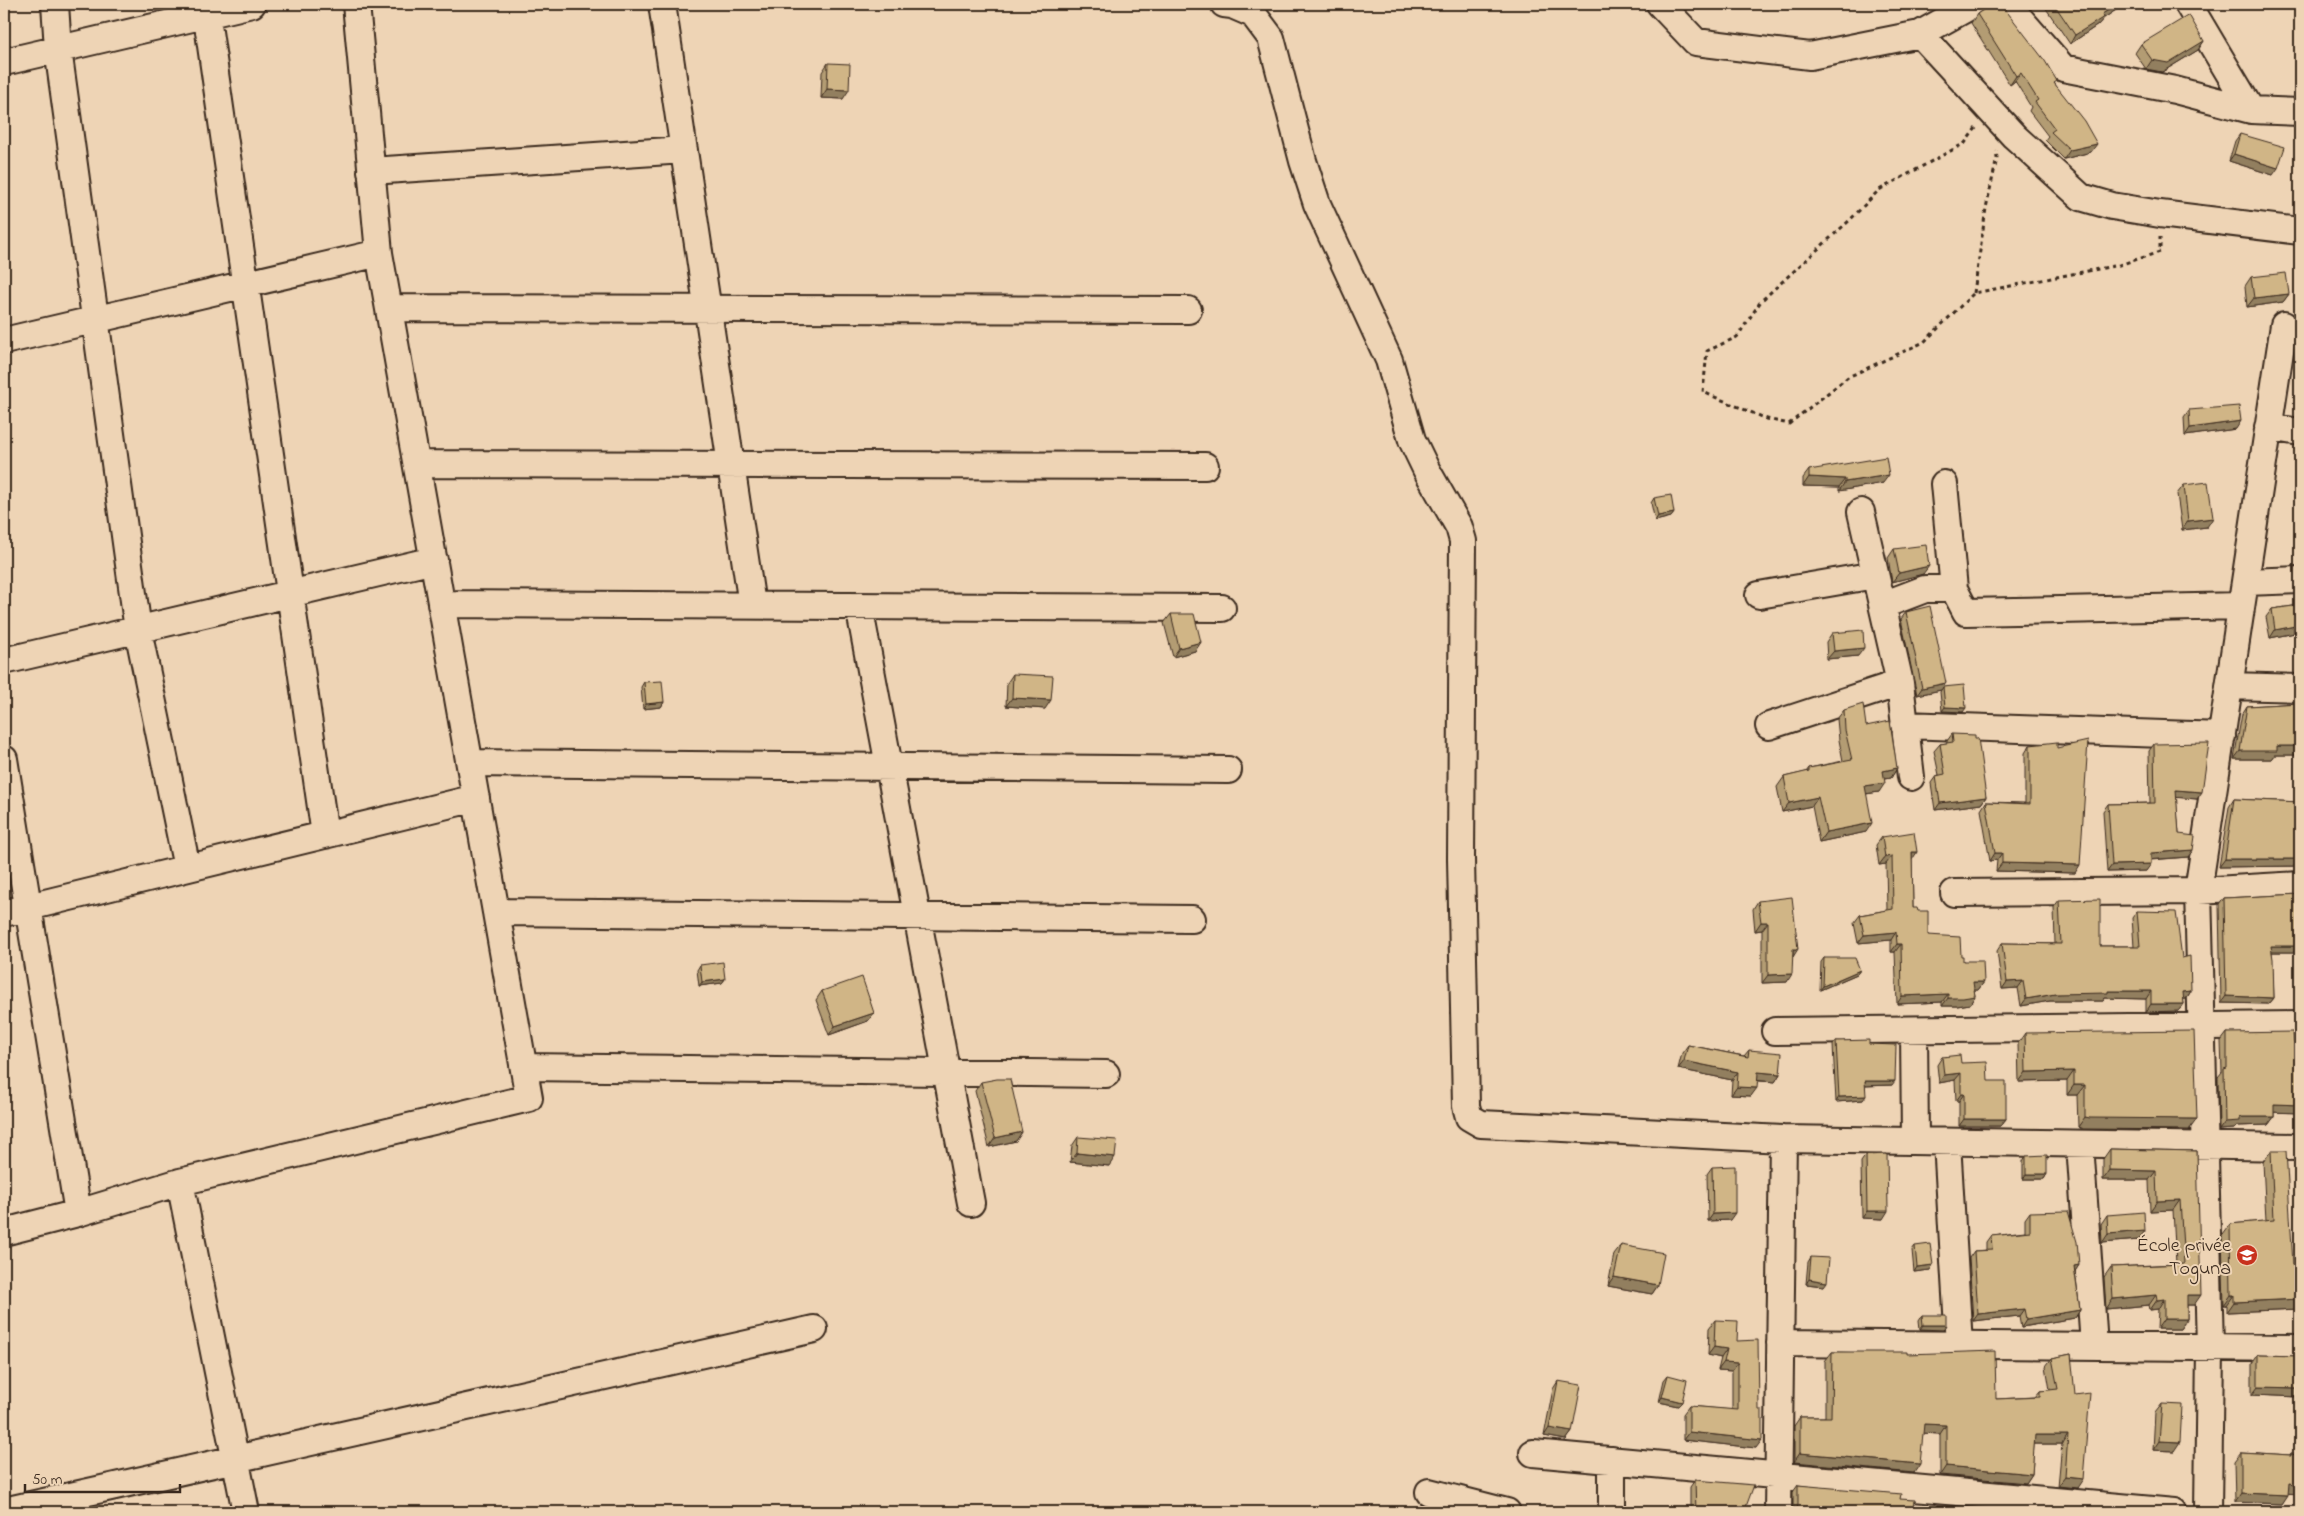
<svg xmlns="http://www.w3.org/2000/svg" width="2304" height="1516" font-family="'Indie Flower',sans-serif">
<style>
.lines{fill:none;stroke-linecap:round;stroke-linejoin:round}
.minor-casing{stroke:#3b2a1e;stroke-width:30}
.path{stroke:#3b2a1e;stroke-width:3;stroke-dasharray:4 4;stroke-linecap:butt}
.minor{stroke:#eed4b5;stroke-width:26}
.wall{fill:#b39c73;stroke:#3b2a1e}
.shaded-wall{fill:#927f5e;stroke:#3b2a1e}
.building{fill:#d0b586;stroke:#3b2a1e}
.labels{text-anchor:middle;stroke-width:4;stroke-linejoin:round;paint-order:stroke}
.poi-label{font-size:20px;fill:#3b2a1e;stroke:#eed4b5;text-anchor:end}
</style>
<rect width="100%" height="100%" fill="#eed4b5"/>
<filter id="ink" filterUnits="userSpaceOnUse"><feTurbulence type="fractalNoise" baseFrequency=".02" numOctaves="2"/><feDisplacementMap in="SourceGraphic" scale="10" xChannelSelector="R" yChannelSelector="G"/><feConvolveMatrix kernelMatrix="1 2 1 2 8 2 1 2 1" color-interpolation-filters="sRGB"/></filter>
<g filter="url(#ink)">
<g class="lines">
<g class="minor-casing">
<path id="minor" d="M55,4L58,49L138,630L187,868
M205,4L325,835
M662,4L752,605
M1224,4L1232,5L1253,14L1271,38L1303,161L1317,204L1389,360L1412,440L1426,469L1459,527L1463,541L1461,859L1466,1106L1469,1117L1481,1124L1783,1139L2300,1147
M1660,4L1696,42L1810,56L1920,34L2014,136L2081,197L2112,206L2160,214L2300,231
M2007,4L2063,68L2175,90L2251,110L2188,4
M1920,34L1974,4
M4,62L252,4
M2251,110L2300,112
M371,171L684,150
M389,308L1188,310
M4,341L379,253
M2268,427L2300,432
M417,464L1205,466
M1944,484L1954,589
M1861,512L1900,683L1911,777
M2245,582L2300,580
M1759,595L1875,575
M441,604L1222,608
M1883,605L1925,589H1954L1966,612L2241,606
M859,606L971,1203
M4,661L434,560
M2229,686L2300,688
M1904,725L2222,736
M1769,726L1900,683
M4,759L78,1213
M470,763L1228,770
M1954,893L2198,891L2300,885
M496,912L1192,919
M4,913L476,798
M1914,1030L1915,1141
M1775,1031L2300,1025
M524,1067L1106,1074
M1947,1142L1959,1345
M2080,1144L2094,1346
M180,1182L246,1512
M4,1232L78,1213L180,1182L529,1098L379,253L356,4
M1780,1343L2300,1348
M1533,1453L2174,1512
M1612,1460V1512
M1429,1492L1507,1512
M4,1511L814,1329
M1778,1512L1783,1139
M2208,1512L2210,1347L2198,891L2284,325"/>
</g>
<path class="path" d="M1976,128L1965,143L1879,190L1850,220L1761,301L1737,337L1707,351L1703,392L1767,419L1789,424L1848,377L1924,342L1974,293L2119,265L2160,252V237
M1974,293L1986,208L1997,158L1996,151"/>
<use href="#minor" class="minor"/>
</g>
<path class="wall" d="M1989,4H2001L2055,84L2091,152L2064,159L2045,140L2048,136L2029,111L2031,107L2015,81L2010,85L1971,23L1977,14L1988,6Z
M2043,4H2125L2104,18L2098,25L2070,44Z
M2204,41L2198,50L2162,72L2146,69L2135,53L2141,44Z
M828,63L843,99L821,98L822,72Z
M2240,134L2273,175L2229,161L2235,141Z
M2251,277L2289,294L2283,302L2247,307L2245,286Z
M2189,410L2236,429L2185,436L2184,417Z
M1809,470L1883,483L1839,491V487L1803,486V478Z
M2184,485L2207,527L2182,530L2177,494Z
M1654,498L1674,513L1671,517L1655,521L1651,503Z
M1894,549L1923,574L1892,582L1888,558Z
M2300,605V632L2270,638L2266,617L2272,609Z
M1906,612L1943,687L1963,712L1942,711L1940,692L1941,690L1917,695L1901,619Z
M1171,614L1201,642L1195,651L1173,657L1164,623Z
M1832,633L1858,656L1827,659L1826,642Z
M1013,674L1045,709L1006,706L1007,683Z
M644,682L664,702L661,707L643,709L641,687Z
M2300,703V755H2274L2271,759H2234L2242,714L2247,706Z
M1844,710L1866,726L1897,768L1891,778L1884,779L1879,792L1866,794V832L1819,842L1812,806L1782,812L1777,787L1784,777L1806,772L1809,768L1843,761L1839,740L1837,719Z
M1952,734L1986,797L1981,804L1935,810L1931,783L1936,776L1939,775L1934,751L1940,744L1947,743V741Z
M2154,744L2197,799L2176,797L2179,834L2193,850L2188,857L2151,860L2146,871L2107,872L2103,811L2108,804L2150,803L2149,751Z
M2030,745L2075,873L1996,871L1997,860L1990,861L1981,810L1986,802L2025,803V753Z
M2234,799L2300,802V866L2219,867L2229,807Z
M1882,837L1912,859L1913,908L1918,911L1928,935L1961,956L1963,961L1984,982L1978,990H1974L1975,996L1970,1004L1957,1006H1942V1002L1897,1004L1895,952H1891V940L1858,943L1854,923L1860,915L1887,910L1886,864L1879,865L1876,845Z
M2300,894V952H2272L2274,998L2269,1004L2221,1003L2219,905L2224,898Z
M2059,900L2100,946H2134L2132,918L2137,911L2182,958L2191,991L2186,999H2183L2184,1004L2178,1011L2146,1012V999L2105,998L2103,1001H2050L2021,1006L2018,988L2002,989L1997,951L2002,943L2055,944L2054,907Z
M1758,901L1792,957L1787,982L1762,983V930L1755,931L1753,909Z
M1824,958L1860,970L1857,974L1820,990L1821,962Z
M700,965L725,979L722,983L699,986L697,970Z
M822,991L874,1013L868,1021L829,1035L816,1000Z
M2025,1033L2189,1130L2083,1129L2078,1127L2077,1095H2067V1081L2019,1082L2018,1043Z
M2227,1033L2294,1043H2300V1113L2274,1112V1117L2268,1125L2237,1126L2234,1129L2219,1130L2218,1077L2222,1072L2221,1041Z
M1836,1041L1869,1044L1892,1085L1865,1086L1863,1100L1836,1102L1833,1045Z
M1688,1045L1744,1056L1749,1050L1780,1074L1775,1082L1758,1081L1751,1096L1731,1095L1732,1080L1678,1069L1682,1053Z
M1942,1057L1961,1063L1988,1081L2006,1119L2000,1126H1959V1101H1956L1955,1080L1939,1083L1937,1065Z
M981,1082L1022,1132L1016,1141L989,1147L975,1091Z
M1078,1137L1109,1166L1070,1162L1072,1146Z
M2110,1149L2197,1151L2194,1305H2187V1319L2180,1329H2157L2158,1309L2150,1310L2149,1305L2106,1309L2104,1277L2111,1267L2176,1264L2173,1210L2150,1211L2149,1180H2103V1159Z
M2271,1151L2293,1264H2300V1309L2227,1312V1305H2224L2222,1235L2230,1224L2266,1221L2263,1162Z
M1866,1155L1883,1219L1862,1218L1861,1162Z
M2026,1156L2047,1174L2044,1179H2023V1161Z
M1712,1167L1730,1220L1708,1221L1707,1174Z
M2030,1212L2079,1265L2075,1271L2080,1310L2075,1318L2021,1327L2019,1316L1973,1321L1969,1258L1974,1251L1986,1250V1242L1991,1235L2025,1231V1219Z
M2107,1215L2145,1231L2139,1240L2102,1243L2101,1224Z
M1621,1245L1658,1285L1652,1294L1608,1286L1614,1254Z
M1915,1246L1930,1270L1914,1272L1912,1250Z
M1811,1257L1824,1286L1806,1284L1808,1262Z
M1922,1315L1943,1330L1920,1329L1919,1320Z
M1715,1320L1737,1341L1756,1448L1683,1440V1414L1689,1406L1732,1410V1371L1718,1370L1721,1358L1708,1355L1709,1328Z
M1832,1352L1907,1354L1996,1399L2035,1397L2040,1391L2050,1390L2046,1366L2052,1358L2071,1354L2077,1488L2058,1486L2062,1444H2034L2032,1474L2026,1483L1940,1475V1434L1923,1433L1914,1473L1794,1462V1426L1800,1417H1825V1361Z
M2258,1355L2300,1356V1397L2252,1395V1364Z
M1668,1375L1682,1402L1678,1406L1659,1402L1664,1380Z
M1558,1381L1572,1432L1566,1440L1544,1436L1553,1389Z
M2162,1404L2174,1451L2153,1450L2155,1413Z
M2241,1452L2291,1455L2292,1453L2300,1454V1494L2288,1493L2282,1504L2235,1502L2234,1461Z
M1695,1480L1744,1512H1690V1487Z
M1798,1485L1900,1499L1914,1512H1793V1492Z"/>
<path class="shaded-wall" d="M2118,4H2125L2104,18L2098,25L2070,44L2075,35L2102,14Z
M2204,41L2198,50L2162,72L2146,69L2152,60Z
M2021,73L2015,81L2010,85L2016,76Z
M827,89L849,90L843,99L821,98Z
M2097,144L2091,152L2064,159L2070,150Z
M2234,154L2278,168L2273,175L2229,161Z
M2289,294L2283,302L2247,307L2254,298Z
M2241,421L2236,429L2185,436L2190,428Z
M1889,475L1883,483L1839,491L1845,482Z
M1809,477L1845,479L1839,487L1803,486Z
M1674,513L1671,517L1655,521L1658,516Z
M2213,518L2207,527L2182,530L2188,521Z
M1929,566L1923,574L1892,582L1899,573Z
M2300,625V632L2270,638L2275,630Z
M1201,642L1195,651L1173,657L1179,648Z
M1864,648L1858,656L1827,659L1834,651Z
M1946,683L1941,690L1917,695L1922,688Z
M1012,698L1051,700L1045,709L1006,706Z
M664,702L661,707L643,709L646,704Z
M1945,707L1966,708L1963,712L1942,711Z
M2277,746H2300V755H2274L2271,759H2234L2240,751Z
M1897,768L1891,778L1876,780L1883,771Z
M1885,783L1879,792L1858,795L1865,786Z
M2176,790L2202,792L2197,799L2171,797Z
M1818,797L1812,806L1782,812L1789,803Z
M1986,797L1981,804L1935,810L1940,803Z
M1872,823L1866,832L1819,842L1826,832Z
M2193,850L2188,857L2146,860L2151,853Z
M1912,852H1917L1912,860Z
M1995,853H2002L1997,860L1990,861Z
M1892,856L1886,864L1879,865L1885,857Z
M2225,859H2300V866L2219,867Z
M2002,863L2080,865L2075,873L1996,871Z
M2151,864L2146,871L2107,872L2112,865Z
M1761,922H1768L1762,930L1755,931Z
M1896,932L1891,940L1858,943L1864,935Z
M1897,944H1901L1895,952H1891Z
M2271,946H2300V952H2267Z
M1793,949H1798L1793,957Z
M1860,970L1857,974L1820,990L1823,986Z
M1792,974L1787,982L1762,983L1768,975Z
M725,979L722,983L699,986L702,982Z
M2023,981L2018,988L2002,989L2007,982Z
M1973,982H1984L1978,990H1967Z
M2108,991H2151L2146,999L2105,998L2103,1001H2050L2021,1006L2026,999L2055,994Z
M2191,991L2186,999H2178L2183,992Z
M1948,994L1942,1002L1897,1004L1902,996Z
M1975,996L1970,1004L1957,1006H1942L1948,998Z
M2226,996L2274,998L2269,1004L2221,1003Z
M2151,1004H2184L2178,1011L2146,1012Z
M874,1013L868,1021L829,1035L835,1026Z
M1684,1061L1738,1072L1732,1080L1678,1069Z
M2074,1071L2067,1081L2019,1082L2026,1072Z
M1758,1072L1780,1074L1775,1082L1753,1080Z
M1961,1073L1955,1080L1939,1083L1944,1075Z
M1865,1081H1895L1892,1085L1862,1086Z
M2074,1085H2085L2077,1095H2067Z
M1737,1087L1757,1088L1751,1096L1731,1095Z
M1961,1094H1964L1959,1101H1956Z
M1866,1096L1863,1100L1836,1102L1839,1097Z
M2274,1104L2300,1105V1113L2268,1112Z
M2085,1117L2197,1119L2189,1130L2083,1129L2078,1127Z
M2240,1117H2274L2268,1125L2237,1126L2234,1129L2219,1130L2225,1122Z
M1964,1119H2006L2000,1126H1959Z
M1022,1132L1016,1141L989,1147L995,1138Z
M1077,1153L1115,1157L1109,1166L1070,1162Z
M2110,1170L2156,1171L2149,1180H2103Z
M2026,1174H2047L2044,1179H2023Z
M2180,1200L2173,1210L2150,1211L2157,1201Z
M1867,1211H1888L1883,1219L1862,1218Z
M1735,1213L1730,1220L1708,1221L1713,1214Z
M2145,1231L2139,1240L2102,1243L2108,1234Z
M1933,1265L1930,1270L1914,1272L1917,1267Z
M2079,1265L2074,1273V1266Z
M1614,1277L1658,1285L1652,1294L1608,1286Z
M1809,1279L1827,1282L1824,1286L1806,1284Z
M2156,1295L2149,1305L2106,1309L2113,1299Z
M2187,1295H2201L2194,1305H2180Z
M2231,1295H2234L2227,1305H2224Z
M2164,1299L2158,1309L2150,1310L2157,1300Z
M2300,1299V1309L2227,1312L2234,1302Z
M2024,1309L2019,1316L1973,1321L1978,1314Z
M2080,1310L2075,1318L2021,1327L2026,1319Z
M2164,1319H2187L2180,1329H2157Z
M1923,1325H1946L1943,1330L1920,1329Z
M1714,1347L1727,1349L1721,1358L1708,1355Z
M1724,1362L1738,1363L1732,1371L1718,1370Z
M2258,1387L2300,1388V1397L2252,1395Z
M1662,1397L1682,1402L1678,1406L1659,1402Z
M1924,1424L1946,1425L1940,1434L1918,1433Z
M1549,1428L1572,1432L1566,1440L1544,1436Z
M1689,1432L1762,1440L1756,1448L1683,1440Z
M2035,1435H2068L2062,1444H2029Z
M2159,1441L2180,1442L2174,1451L2153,1450Z
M1800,1453L1920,1464L1914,1473L1794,1462Z
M1946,1466L2032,1474L2026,1483L1940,1475Z
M2065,1477L2083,1479L2077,1488L2058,1486Z
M2289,1483L2300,1485V1494L2282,1493Z
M2241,1493L2288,1495L2282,1504L2235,1502Z"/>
<path class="building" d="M1992,4H2001L2045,61L2057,81L2054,83L2084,121L2097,144L2070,150L2051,132L2055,129L2035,102L2038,100L2021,73L2016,76L1977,14Z
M2054,4H2118L2102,14L2104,17L2075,35Z
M2189,15L2204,41L2168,63L2152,60L2141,44Z
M828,63L850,64L849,90L827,89Z
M2240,134L2285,147L2278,168L2234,154Z
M2286,273L2289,294L2254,298L2251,277Z
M2239,406L2241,421L2190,428L2189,410Z
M1886,457L1889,475L1845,482V479L1809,477V470Z
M2208,482L2213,518L2188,521L2184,485Z
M1671,495L1674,513L1658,516L1654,498Z
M1926,545L1929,566L1899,573L1894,549Z
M2300,605V625L2275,630L2272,609Z
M1930,606L1946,683L1922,688L1906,612Z
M1171,614H1194L1201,642L1179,648Z
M1863,630L1864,648L1834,651L1832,633Z
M1013,674L1053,676L1051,700L1012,698Z
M662,681L664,702L646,704L644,682Z
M1964,685L1966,708L1945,707L1943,687Z
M2300,703V746H2277V751H2240L2247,706Z
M1863,704L1866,726L1890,721L1897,768L1883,771L1885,783L1865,786L1872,823L1826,832L1818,797L1789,803L1784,777L1809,771V768L1852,760L1845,730L1844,710Z
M1952,734L1975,735V738H1978L1986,797L1940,803L1936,776L1945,774L1940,744L1953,742Z
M2088,741L2080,865L2002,863V853H1995L1986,802L2030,804V745L2057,742V748Z
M2209,743L2202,792L2176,790L2179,834L2195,836L2193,850L2151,853V864L2112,865L2108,804L2155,803L2154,744Z
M2234,799L2300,802V859H2225Z
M1914,832L1917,852H1912L1913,908H1917L1918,911H1928V935L1960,937L1961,956H1963V961H1983L1984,982H1973L1975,996L1963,998H1948V994L1902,996L1901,944H1897L1896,932L1864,935L1860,915L1893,909L1892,856L1885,857L1882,837Z
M2300,894V946H2271L2273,959L2274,998L2226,996L2224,898Z
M1792,897L1798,949H1793L1792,974L1768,975V922H1761L1758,901Z
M2100,899V946H2140L2137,911L2176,912L2182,958L2190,956L2191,991L2183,992L2184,1004H2151V991H2108V993L2055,994L2026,999L2023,981L2007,982L2002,943L2061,944L2059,900Z
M1824,958H1855L1860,970L1823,986Z
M723,962L725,979L702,982L700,965Z
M862,977L874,1013L835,1026L822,991Z
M2194,1031L2197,1119L2090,1118L2085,1117V1085H2074V1071L2026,1072L2025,1033Z
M2293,1032L2294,1043H2300V1105L2274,1104V1117H2240V1121L2225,1122L2224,1069L2227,1068V1033Z
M1869,1040V1044L1896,1045L1895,1081H1865L1866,1096L1839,1097L1836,1041Z
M1688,1045L1748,1057L1749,1050L1782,1053L1780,1074L1758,1072L1757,1088L1737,1087L1738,1072L1684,1061Z
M1960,1055L1961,1063L1987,1062L1988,1081H2006V1119H1964V1094H1961V1073L1944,1075L1942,1057Z
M997,1079H1010L1022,1132L995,1138L981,1082Z
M1078,1137L1117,1140L1115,1157L1077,1153Z
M2110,1149L2197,1151L2201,1295H2187V1319H2164V1299L2157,1300L2156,1295L2113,1299L2111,1267L2184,1264L2180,1200L2157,1201L2156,1171L2110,1170Z
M2271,1151H2286L2293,1264H2300V1299L2234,1302V1295H2231L2230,1224L2274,1220Z
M1887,1154L1888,1211H1867L1866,1155Z
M2047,1155V1174H2026V1156Z
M1735,1166V1213L1713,1214L1712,1167Z
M2068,1211L2077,1242L2079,1265L2074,1266L2080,1310L2026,1319L2024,1309L1978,1314L1974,1251L1992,1250L1991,1235L2030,1231V1212Z
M2144,1212L2145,1231L2108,1234L2107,1215Z
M1930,1244L1933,1265L1917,1267L1915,1246Z
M1621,1245L1664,1253L1658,1285L1614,1277Z
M1811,1257L1829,1258L1827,1282L1809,1279Z
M1922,1315H1946V1325H1923Z
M1715,1320L1738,1321L1737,1341L1758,1340L1759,1410H1762V1440L1689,1432V1406L1738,1410V1363L1724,1362L1727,1349L1714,1347Z
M1995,1351L1996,1399L2040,1397V1391L2058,1389L2052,1358L2071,1354L2075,1395L2090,1393L2083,1479L2065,1477L2068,1435H2035L2032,1474L1946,1466V1425L1924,1424L1920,1464L1800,1453V1417H1831L1832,1352H1907V1354Z
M2258,1355L2300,1356V1388L2258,1387Z
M1668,1375L1687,1380L1682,1402L1662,1397Z
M1558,1381L1581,1385L1572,1432L1549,1428Z
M2162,1404L2182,1405L2180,1442L2159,1441Z
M2241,1452L2292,1455V1453L2300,1454V1485L2289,1483L2288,1495L2241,1493Z
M1695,1480L1754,1485L1744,1512H1696Z
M1798,1485L1901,1494L1900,1499L1915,1500L1914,1512H1796L1798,1505Z
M1960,1510L2002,1512H1959Z"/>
</g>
<defs>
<g id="school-disc" transform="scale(1.125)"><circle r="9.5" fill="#c8321e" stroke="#eed4b5"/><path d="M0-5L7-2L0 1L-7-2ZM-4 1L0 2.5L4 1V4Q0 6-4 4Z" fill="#fff"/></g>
</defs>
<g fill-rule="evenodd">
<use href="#school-disc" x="2247" y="1255"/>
</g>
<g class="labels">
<g class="poi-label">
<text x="2231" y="1251">École privée<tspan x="2231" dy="23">Toguna</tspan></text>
</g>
</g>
<rect width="2304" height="1516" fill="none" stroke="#eed4b5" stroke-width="20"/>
<rect x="10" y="10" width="2284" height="1496" fill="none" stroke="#3b2a1e" stroke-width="2" filter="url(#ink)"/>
<path d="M25 1484v8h155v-8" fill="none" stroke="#3b2a1e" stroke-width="2.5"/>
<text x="32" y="1484" font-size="15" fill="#3b2a1e" stroke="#eed4b5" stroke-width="4" paint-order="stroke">50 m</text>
</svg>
